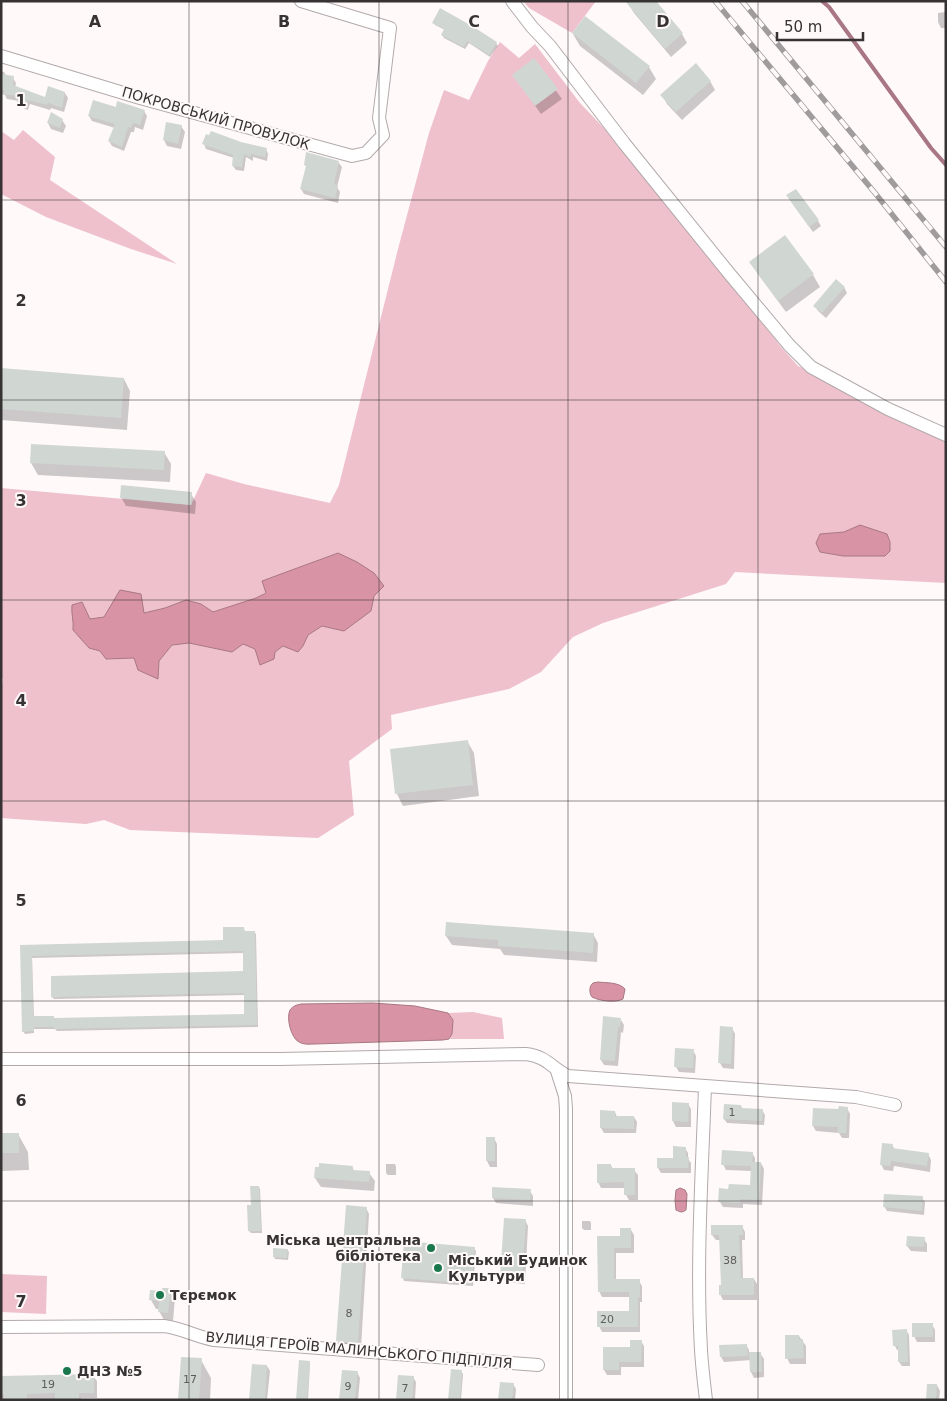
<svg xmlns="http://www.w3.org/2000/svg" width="947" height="1401" font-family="'DejaVu Sans',sans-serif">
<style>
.green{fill:#efc1cc;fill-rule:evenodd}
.water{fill:#d894a5;stroke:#a87783}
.shadow{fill:#0003;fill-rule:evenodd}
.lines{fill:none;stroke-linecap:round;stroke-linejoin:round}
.stream{stroke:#a87783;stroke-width:4}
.building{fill:#d0d7d2;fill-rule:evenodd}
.minor-casing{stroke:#b2a9ab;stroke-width:14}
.minor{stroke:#fff;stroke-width:12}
.rail-casing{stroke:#a09b9c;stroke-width:5.5}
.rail{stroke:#fff9fa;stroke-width:4;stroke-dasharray:11;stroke-linecap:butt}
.grid{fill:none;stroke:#373334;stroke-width:1;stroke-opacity:0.55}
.poi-dot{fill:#18774d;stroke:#fff9fa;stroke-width:2}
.labels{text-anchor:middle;stroke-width:4;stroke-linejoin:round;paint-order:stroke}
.number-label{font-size:11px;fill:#5d5c5c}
.street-label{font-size:14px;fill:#373334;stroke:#fff9fa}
.poi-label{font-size:14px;font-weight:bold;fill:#373334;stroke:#fff9fa;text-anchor:start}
.grid-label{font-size:16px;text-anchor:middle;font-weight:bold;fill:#373334;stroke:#fff9fa;stroke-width:4;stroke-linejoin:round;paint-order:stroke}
</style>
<rect width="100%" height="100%" fill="#fff9fa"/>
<path class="green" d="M523,1H596L572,33L529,8Z
M500,42L519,58L535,44L580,103L621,146L725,274L781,347L798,366L946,437V583L735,572L726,584L603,623L573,637L541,672L509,689L391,715L392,729L349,761L354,815L318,838L130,830L104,820L86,824L1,818V689L3,679L1,678V488L191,505L206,473L244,484L330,503L339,485L398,249L429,133L444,90L469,100L488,61ZM835,532H844L885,556H843L820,552ZM337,553L357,562L373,573L384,586L374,596L371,611L344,631L322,626L308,635L303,646H283L275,652L255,649L243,644L232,652L189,643L172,645L159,661L158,679L135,658L107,659L100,651L89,648L74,630V622L143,613L165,608L186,600L201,604L213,612L257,598L266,592L262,582Z
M23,130L55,157L50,180L177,264L131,249L46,217L1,194V131L14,140Z
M473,1012L502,1018L504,1039H449L451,1038L448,1013Z
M1,1274L47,1276L46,1314L1,1312Z"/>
<path class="water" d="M860,525L887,534L890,542V551L885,556H843L820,552L816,543L820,534L844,532Z
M338,553L357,562L374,573L384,586L374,596L371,611L344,631L322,626L308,635L303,646L298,652L283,646L275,652L274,659L260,665L255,649L243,644L232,652L189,643L172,645L159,661L158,679L138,670L134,658L106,659L100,651L89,648L73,630C74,621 71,614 72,605L82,602L90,619L104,617L120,590L141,594L144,613L165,608L186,600L201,604L213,612L256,598L266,593L262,581Z
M598,982C606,983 619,982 625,989L623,999C615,1003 600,1001 592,997C589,993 589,986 593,983Z
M373,1003L415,1006L448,1013L453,1020L452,1034L449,1039L443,1040L315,1044C310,1044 304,1045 299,1042C291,1038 286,1018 290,1010C293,1006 296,1005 301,1004Z
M680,1188L685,1190L687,1194L686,1210C682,1213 680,1212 676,1210L675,1200L676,1190Z"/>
<path class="shadow" d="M654,1L682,34L687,43L671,57L634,13L629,5Z
M946,12V28H941L938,22V13Z
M434,23L471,27L496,43L498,46L490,57L469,43L465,49L444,38L442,35L445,30L435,25Z
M573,34L649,67L656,79L643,95L580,46Z
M534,60L562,99L541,114L513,75Z
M1,72H4L7,77L13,78L16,83L15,88L46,98L65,93L68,98L64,112L51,108L50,110L30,104L28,110L21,107L18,102L19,101L7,99L5,95L1,94Z
M710,81L715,90L682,120L667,104L662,95Z
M116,108L144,111L147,116L143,130L135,127L134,132H131L124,151L112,146L109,141L115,128L92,121L89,116Z
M62,120L66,126L63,133L51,129L48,123Z
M181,126L185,132L181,149L167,146L164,140Z
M204,144L266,149L268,154L267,161L253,157V161L246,157L244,171L236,170L233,166L234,158L206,149Z
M338,162L342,167L337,187L340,192L338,203L304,194L301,189Z
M791,201L818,221L821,226L813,232Z
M785,237L813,275L820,287L786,312L758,274L751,262Z
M844,287L847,293L826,318L818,311L815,306Z
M1,370L124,379L130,391L127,430L1,420Z
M164,452L171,464L170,482L38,475L31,463Z
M191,494L196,502L195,514L126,506L121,497Z
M467,741L474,753L479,796L403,806L397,794Z
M244,928L245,932H254L256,934L258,1027L57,1031L55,1029H34V1033L25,1034L23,1031L21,946L225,942ZM244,953V973L52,997L54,999L245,995V1015L54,1019L34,1018L32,958Z
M593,934L598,943L597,962L504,955L500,949L452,945L446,936Z
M621,1020L624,1025L623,1033L621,1032L618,1066L604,1065L601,1060Z
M732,1028L735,1034L734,1069L723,1068L720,1063Z
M693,1050L696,1056L695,1073L679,1072L676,1067Z
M688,1104L691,1109V1127H676L673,1121Z
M741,1106L743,1109L762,1110L765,1115L764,1125L727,1123L724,1119Z
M847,1108L850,1114L849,1138H842L839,1133L816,1131L813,1126Z
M615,1112L617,1117H634L637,1122L636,1133H604L601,1128Z
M18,1134L28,1152L29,1170L1,1171V1135Z
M487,1138H494L497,1144V1167H490L487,1161Z
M892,1145L895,1150L928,1154L931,1160L930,1172L894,1166L893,1171L884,1170L881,1164Z
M685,1148L688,1153V1159L691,1163V1173H661L658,1168L674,1160Z
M752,1153L755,1158V1163H761L764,1169L762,1205L743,1204V1208L723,1207L720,1202L730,1190L752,1186V1171L726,1170L723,1164Z
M386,1164H395L396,1167V1175H388L386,1173Z
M611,1165L613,1170H634L638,1175V1200H629L626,1195V1188H601L598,1182Z
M352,1167L354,1171L369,1173L375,1181L374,1191L321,1187L315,1178L320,1169Z
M259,1187L260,1189L262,1233H251L249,1231Z
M530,1191L533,1196V1206L496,1203L493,1198Z
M922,1198L925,1202L924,1215L887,1211L884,1206Z
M366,1208L369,1214L361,1348L341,1347L338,1341Z
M525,1220L528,1226L525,1284L505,1282L502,1277Z
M582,1221H590L591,1223V1230H584L582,1228Z
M742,1226L745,1232V1240H742L743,1279H754L757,1284V1300H723L720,1294L722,1286L720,1240H716L712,1235Z
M631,1230L634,1235V1253H616V1281H639L642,1286V1302H640V1332H602L599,1326L630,1313V1297H602L599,1291L598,1237H622Z
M924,1239L927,1244V1252L911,1251L907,1246Z
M406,1243L474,1248L476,1251L473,1286L404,1281L403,1278Z
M287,1250L289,1252L288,1260L275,1259L274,1256Z
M170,1290L175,1298L173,1321L164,1320L159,1311V1309H156L151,1300L163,1292Z
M932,1324L935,1330V1342H917L914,1336Z
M906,1330L909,1335L910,1366H902L899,1362V1350H897L895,1346Z
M799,1336L806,1346V1364H790L787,1358Z
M641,1341L644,1346V1367H621V1375H607L604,1370Z
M746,1345L749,1350V1354L760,1353L764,1359V1377L754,1378L751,1372V1360L724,1362L721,1357Z
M201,1360L211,1378L210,1400H179Z
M309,1362L310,1364L308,1400H298Z
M267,1366L270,1371L267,1400H251Z
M461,1371L463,1374L461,1400H450Z
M357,1372L360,1378L358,1400H340Z
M93,1376L97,1381V1398H81V1400H56V1399H1V1377Z
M413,1377L416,1382L415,1400H398Z
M513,1384L516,1389L515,1400H499Z
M937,1385L940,1391L939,1400H927Z"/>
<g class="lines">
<path class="stream" d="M822,1L829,7L931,148L946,165"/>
</g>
<path class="building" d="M625,1H656L683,33L665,49Z
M440,8L472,26L497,42L489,55L467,41L464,47L441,35L444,29L432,23Z
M585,16L650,66L636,83L572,33Z
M534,58L558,89L535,106L512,75Z
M696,63L711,81L676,112L660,95Z
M1,74L14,76L13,85L45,97L48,86L65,92L62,108L48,103L47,105L28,100L26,106L17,102L19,96L3,94L4,90H1Z
M93,100L116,107L117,101L145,110L140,125L133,123L131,128L128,127L122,147L108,141L115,124L88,116Z
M51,112L63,119L60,128L47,123Z
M166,122L182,125L178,144L163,140Z
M211,131L241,142L267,148L265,157L251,154L250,157L244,154L242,167L232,166L233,155L202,144L206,134L209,135Z
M306,152L339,161L334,184L338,186L335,198L300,189L306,166L304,165Z
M796,189L819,220L809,227L786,195Z
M785,235L814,274L778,301L749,262Z
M836,279L845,287L822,313L813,306Z
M1,368L124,378L121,418L1,409Z
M31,444L165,451L164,470L30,463Z
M121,485L192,492L191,505L120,498Z
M468,740L473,785L395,794L390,749Z
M446,922L594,933L593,953L498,946V940L445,936Z
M223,927H244V931H255L257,1025L54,1029V1027H34V1031L22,1032L20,945L223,940ZM243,951V971L51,976V997L244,993V1014L54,1018V1016H33L32,956Z
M603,1016L621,1018L620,1027H618L615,1061L600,1060Z
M720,1026L733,1027L731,1064L718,1063Z
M675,1048L694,1049L693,1068L674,1067Z
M672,1102L689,1103L688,1122L672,1121Z
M724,1104L741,1105V1108L763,1109L762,1121L723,1119Z
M839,1106L848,1107L846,1133H837L838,1127L812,1126L813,1108L838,1109Z
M600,1110L615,1111V1116H634V1129L600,1128Z
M1,1133H19V1153H1Z
M486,1137H495V1161H486Z
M882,1143L893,1144L892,1148L929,1153L927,1166L891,1161L890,1166L880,1165Z
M673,1146L686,1147V1157H689L688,1168H657V1158H673Z
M722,1150L753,1152L752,1162H761L759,1200L740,1199V1203L718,1202L719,1188L728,1189L729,1184L750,1185L751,1166L721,1165Z
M319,1163L353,1166L352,1170L370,1171L369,1182L314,1178L315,1167H319Z
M597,1164H611V1168H635V1195H624V1182L597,1183Z
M250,1186H259L261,1231H248L247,1205H251Z
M492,1187L531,1189L530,1200L492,1198Z
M884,1194L923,1196L922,1211L883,1207Z
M346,1205L367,1207L358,1343L336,1341Z
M504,1218L526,1219L522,1278L500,1277Z
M711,1225H743V1235H739L741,1278H754V1295H719V1285H721L719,1235H711Z
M620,1228H631V1248H614V1279H640V1297H638V1327H597V1311H629V1292H598L597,1236H620Z
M907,1236L925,1237L924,1247L906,1246Z
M404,1241L475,1247L472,1284L401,1278Z
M273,1248L288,1249L287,1258L273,1257Z
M162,1288H171L168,1313L158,1312L159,1301L149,1300L150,1290L162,1291Z
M912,1323H933V1337H912Z
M907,1329L908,1362H898V1346H893L892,1330Z
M785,1335H799V1339H803L804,1358L785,1359Z
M630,1340H642L641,1362H619V1370H603V1347H630Z
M747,1344L748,1356L720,1357L719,1345Z
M749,1352H761L762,1372H750Z
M181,1357L202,1358L199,1400H178Z
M299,1360L310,1361L307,1400H296Z
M252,1364L267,1365L265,1400H249Z
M451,1369L462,1370L460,1400H448Z
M342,1370L358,1371L355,1400H339Z
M94,1374V1393H79V1400H55V1393L27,1394V1400H4V1394H1V1376Z
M398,1375L414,1376L412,1400H396Z
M500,1382L514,1383L512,1400H498Z
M927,1384H937L936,1400H926Z"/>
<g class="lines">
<g class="minor-casing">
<path id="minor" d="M512,1L532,27L550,46L624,143L728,272L789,345L811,367L888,409L946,435
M1,56L140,98L352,156L366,153L383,135L379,118L390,28L301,1
M1,1059H280L526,1054C548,1057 550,1067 568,1076L856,1097L895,1105
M557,1071L565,1096L566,1109V1400
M705,1086C702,1174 696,1262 701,1350C702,1367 704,1383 706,1400
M1,1327L164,1326C182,1328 196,1337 214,1340L538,1365"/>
</g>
<use href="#minor" class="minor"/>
<g class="rail-casing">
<path id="rail" d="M715,1L875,193L946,282
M742,1L946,247"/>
</g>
<use href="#rail" class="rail"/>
</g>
<path class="grid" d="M189,1V1400M379,1V1400M568,1V1400M758,1V1400M1,200H946M1,400H946M1,600H946M1,801H946M1,1001H946M1,1201H946"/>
<g class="poi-dot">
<circle cx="431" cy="1248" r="5"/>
<circle cx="438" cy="1268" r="5"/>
<circle cx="160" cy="1295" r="5"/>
<circle cx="67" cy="1371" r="5"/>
</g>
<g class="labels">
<g class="number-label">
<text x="732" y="1116">1</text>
<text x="730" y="1264">38</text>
<text x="349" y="1317">8</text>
<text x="607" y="1323">20</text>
<text x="190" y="1383">17</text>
<text x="48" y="1388">19</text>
<text x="348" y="1390">9</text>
<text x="405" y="1392">7</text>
</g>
<g class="street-label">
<text transform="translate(216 118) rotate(16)" y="5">ПОКРОВСЬКИЙ ПРОВУЛОК</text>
<text transform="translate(359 1350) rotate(5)" y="5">ВУЛИЦЯ ГЕРОЇВ МАЛИНСЬКОГО ПІДПІЛЛЯ</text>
</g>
<g class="poi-label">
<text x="421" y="1245" text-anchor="end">Міська центральна<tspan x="421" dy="16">бібліотека</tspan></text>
<text x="448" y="1265">Міський Будинок<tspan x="448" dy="16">Культури</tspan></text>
<text x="170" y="1300">Тєрємок</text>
<text x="77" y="1376">ДНЗ №5</text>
</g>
</g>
<g class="grid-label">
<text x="95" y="27">A</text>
<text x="284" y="27">B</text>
<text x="474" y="27">C</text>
<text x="663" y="27">D</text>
<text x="21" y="106">1</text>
<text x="21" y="306">2</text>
<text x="21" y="506">3</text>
<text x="21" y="706">4</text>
<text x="21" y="906">5</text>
<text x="21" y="1106">6</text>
<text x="21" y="1307">7</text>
</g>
<rect width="947" height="1401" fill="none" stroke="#373334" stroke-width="5"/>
<path d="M777 32v8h86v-8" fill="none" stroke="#373334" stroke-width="2.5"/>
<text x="784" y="32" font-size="15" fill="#373334" stroke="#fff9fa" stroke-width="4" paint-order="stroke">50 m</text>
</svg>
